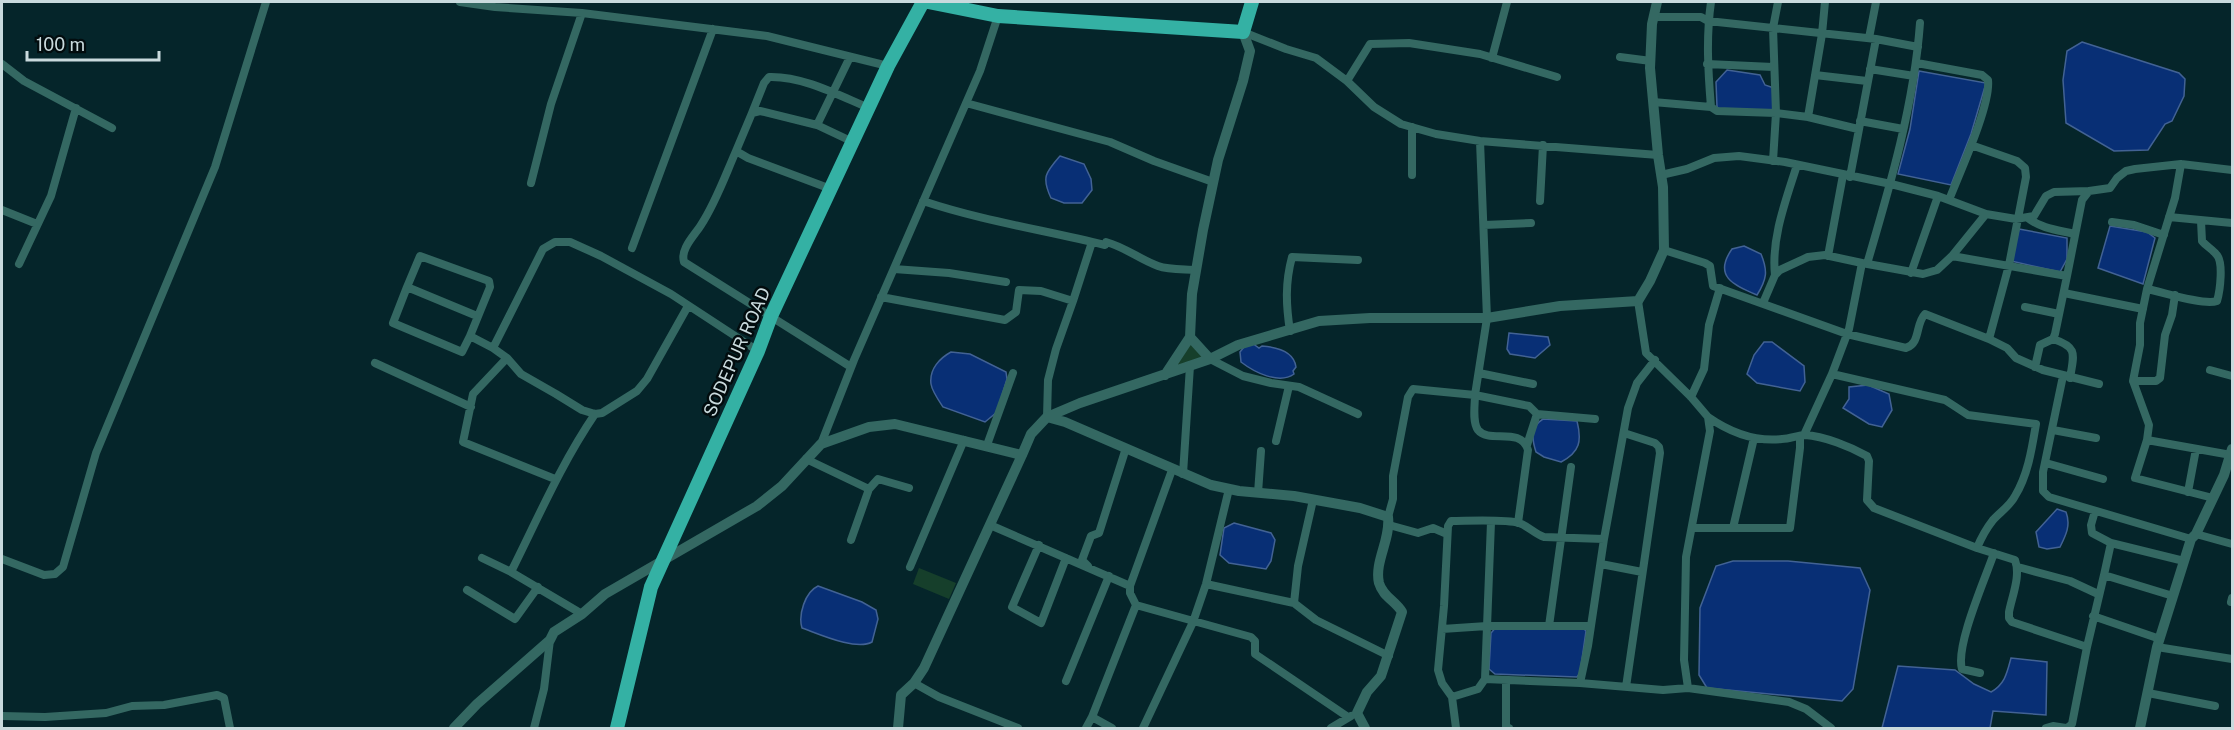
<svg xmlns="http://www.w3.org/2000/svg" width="2234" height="730" font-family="'Public Sans',sans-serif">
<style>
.green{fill:#163f2b}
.water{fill:#082f75;stroke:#426294;stroke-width:1.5}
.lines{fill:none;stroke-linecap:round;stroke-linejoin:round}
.minor{stroke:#346862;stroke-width:8}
.tertiary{stroke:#346862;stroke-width:10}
.primary{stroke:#34b1a4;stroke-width:14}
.labels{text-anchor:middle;stroke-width:5;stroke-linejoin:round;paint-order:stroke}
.street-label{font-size:18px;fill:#c9dadd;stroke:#020c0e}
</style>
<rect width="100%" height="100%" fill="#05252a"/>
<path class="green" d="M1190,341L1207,359L1171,371Z
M919,568L956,583L949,599L913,584Z"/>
<path class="water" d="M2082,42L2179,73L2185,79L2184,96L2172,121L2165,124L2148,150L2114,151L2066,123L2063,80L2067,51Z
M1727,70L1760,75L1765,85L1774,88V111L1726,113L1717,107L1716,82Z
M1919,71L1986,83L1971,134L1951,185L1898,174L1910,129Z
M1060,156L1084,164L1091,179L1092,190L1082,203H1064L1051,198C1041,177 1046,172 1060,156Z
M2110,226L2147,232L2155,238L2143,284L2098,268Z
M2019,229L2067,238V259L2060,272L2011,261Z
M1744,246L1761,254C1768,271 1767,279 1757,295C1733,285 1713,276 1732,249Z
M1509,333L1548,337L1550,345L1535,358L1510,354L1507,349Z
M1764,342H1772L1804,366L1805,382L1800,391L1757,383L1747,374L1754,355Z
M1252,343L1259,348L1262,346C1275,347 1294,351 1296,367L1293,371L1294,374C1279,385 1254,372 1241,362L1240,352L1244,347Z
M951,352L970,354L1006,372L1007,379L997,412L985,422L943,407C939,401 932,391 931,384C929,369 940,358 951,352Z
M1868,385L1889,394L1892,410L1882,427L1869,424L1843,408L1849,399V387Z
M1543,419L1577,421C1582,441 1580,452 1561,462L1544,457L1536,452C1532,440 1530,427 1543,419Z
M2057,509L2066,512C2071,525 2066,535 2060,547L2047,549L2039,547L2036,532Z
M1234,523L1271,533L1275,540L1271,561L1266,569L1229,563L1220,555L1224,528Z
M1733,561H1788L1860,568L1870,590L1853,689L1842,701L1707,688L1699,675L1700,608L1716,566Z
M818,586L862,602L876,610L878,619L872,642C856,651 819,634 802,628C798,615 805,592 818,586Z
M1580,625L1586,631L1580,673L1577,677L1495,674L1489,669L1491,633L1497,626Z
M2011,658L2047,662L2046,715L1993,711L1990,728H1882L1898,666L1955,670L1974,684L1991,692C2005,684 2007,673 2011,658Z"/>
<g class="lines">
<path class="minor" d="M460,2L495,7L582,13L767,36L888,66
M1711,2C1706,37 1708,71 1711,107
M1654,17H1701L1708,21L1876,39L1918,47
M1243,32L1286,49L1316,58L1347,81L1374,107L1401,124L1436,134L1480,141L1658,155
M1869,38L1876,2
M1620,57L1651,61
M1492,58L1507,2
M1917,63L1982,75L1988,80C1991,105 1959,174 1949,200
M2,64L24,81L112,128
M1707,64L1773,67
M1870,69L1914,76
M1815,75L1867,81
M1347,81L1370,44L1409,43L1480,54L1557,77
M1653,102L1711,107L1717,111L1776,113L1773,28L1778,2
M966,103L1110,142L1154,161L1213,182
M752,113L764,83L769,77C803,76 838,95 869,108
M1808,117L1822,34L1825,2
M1860,121L1903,129
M817,125L850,57
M1412,127V175
M1971,145L2017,161L2025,168L2026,177L2009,265L1989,339
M736,151C725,176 716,202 701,225C694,236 680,249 684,262L851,367
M1773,161L1776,113L1808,117L1858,129
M2181,164L2175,198L2147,289L2140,323V345L2133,381L2149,425L2147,440L2135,478L2213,498
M1661,175L1687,169L1714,158L1739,156L1785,162L1891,184L1938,196L1986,214L2016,219L2034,216L2046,196L2054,192L2089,191
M1850,177L1876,39
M531,183L551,104L582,13
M831,189L748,158L736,151L752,113L760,111L817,125L853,142
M923,201C983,221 1044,230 1105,245L1106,242C1125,247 1139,259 1158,266C1169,270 1184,269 1196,270
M1540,201L1543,145
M2,210L37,224
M2169,217L2232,223
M2028,218C2042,229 2058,230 2075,234
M2112,222L2134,225L2164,235
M1484,225L1531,223
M632,248L713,29
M1664,250L1705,263L1710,266L1713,286L1847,334L1906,348C1921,343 1915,324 1925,314L1989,339L2007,348L2016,358L2043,370L2099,384
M1828,256L1843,175
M1952,256L1986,214
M1862,263L1923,274L1937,270L1952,256L2067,276L2055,334L2053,339L2040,345L2035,367
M19,264L51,196L76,108
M1867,264C1890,186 1914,105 1920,23
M894,269L949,273L1006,282
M1911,273L1938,196
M1775,275C1771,238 1786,200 1797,165
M2067,276L2082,200L2089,191L2110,188L2117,178L2126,171L2135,169L2181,164L2232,170
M407,287L420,256L489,281L490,287L470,336
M2147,289C2163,292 2204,306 2217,301C2220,291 2224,261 2216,254C2212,249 2206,246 2202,241L2201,221
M2064,293L2143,309
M881,297L1005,320L1016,312L1019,290L1041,291L1073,301
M1638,301L1646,353L1691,397L1708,417L1710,431L1686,557L1684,660L1688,688
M1763,303L1775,275L1780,270L1808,257L1825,255L1862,263L1849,329L1832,374L1804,435
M688,306L647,379L637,391L602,413L595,414L582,410L556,394L521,374L507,358L493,348L543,249L555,242H570L601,256L671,294L758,351
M2025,307L2059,314
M477,316L407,287L393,323L462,352L470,336L493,348
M1290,331C1286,305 1285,283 1292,257L1358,260
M2053,339C2078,347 2074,354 2070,378
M507,358L473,394L463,442L555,479
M1210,359L1243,376L1271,383L1299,387L1358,414
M375,363L471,407
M2210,370L2232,376
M1479,373L1533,384
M1832,374L1945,400L1968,415L2036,424C2032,448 2028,475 2015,496C2010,506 2000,512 1993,520C1986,529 1981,538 1977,548
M2063,376L2043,472V491L2049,497L2191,539
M2133,381H2156L2160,378L2165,335L2172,315L2175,295
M1691,397L1704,369L1709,325L1720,288
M1047,417L1048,380L1056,349L1073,301L1092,242
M1708,417C1731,433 1755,442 1782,439C1790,439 1798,435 1805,435C1824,436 1851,447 1867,456L1869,461L1867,500L1874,508L1977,548L2015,560C2021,576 2012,596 2009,612V618L2012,622L2087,647L2072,724L2067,728
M2053,430L2096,438
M1624,433L1655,443L1659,447L1660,453L1626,687
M2147,440L2231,455
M1276,441L1289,386
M821,444L854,360L980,71L998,16
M987,445L1013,373
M1527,445L1537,414L1595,419
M806,459L869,489L878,479L909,488
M2046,463L2103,479
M1183,474L1190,366
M2188,492L2196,449
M1258,493L1261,451
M1313,500L1298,566L1294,603L1316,620L1389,656
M2095,511L2091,525L2092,533L2111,543L2104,575
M1388,517L1393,499V476L1408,397L1413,389L1475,395L1487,318L1480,141
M1518,523L1528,450C1521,426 1489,444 1478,430C1472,422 1475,404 1475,395L1529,406L1537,414
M990,525L1130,586V593L1136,605L1251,637L1255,641V654L1348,717
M1389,525L1418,533L1433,528L1447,534
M1692,528H1790L1800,448V436
M1733,528L1754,438
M2196,534L2232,544
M1604,539L1628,408L1637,383L1655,360
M851,540L869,489
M2111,543L2184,561
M1039,545L1012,607L1041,623L1066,558
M482,558L511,572L582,614
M2,559L44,575L55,574L63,567L96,453L215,167L266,2
M1601,564L1642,572
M1088,566L1082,560L1091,536L1099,533L1126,448
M910,567L964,440
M2018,567L2070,581L2098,594
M511,572C538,518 561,464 595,414
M1206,584L1294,603
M1130,586L1172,470
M467,590L515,619L538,587
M2231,602L2232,598
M2093,616L2160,639
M1549,626L1571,467
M1442,629L1487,626H1591
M2087,647L2104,575L2173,596
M2157,647L2232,659
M1980,673L1962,669C1955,646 1986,577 1994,553
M1506,680V727L1509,728
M1066,681L1109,576
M914,683L939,697L1018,728
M1580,683L1663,690L1688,688L1789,702L1806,709L1831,728
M2148,693L2215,706
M1452,697L1478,689L1485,679
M2,716L45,717L106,713L132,706L164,705L217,695L224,698L230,728
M1092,717L1136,605
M534,728L544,689L550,640
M1086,728L1092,717L1112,728
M1143,728L1193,622L1206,584L1229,489
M1331,728L1351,716
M1456,728L1452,697L1442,683L1438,670L1444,606L1448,526L1451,521C1467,521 1506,519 1519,523C1528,526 1535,534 1544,537L1604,539L1588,646L1580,683L1485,679L1491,522
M2046,728L2053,726L2066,728"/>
<path class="tertiary" d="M1210,359L1190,337L1192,294L1203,230L1218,160L1243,81L1250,51L1243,32
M1165,375L1190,337
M1047,417L1065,422L1211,485L1239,491L1294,496L1360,508L1388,517C1391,539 1374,562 1379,583C1383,597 1396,601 1402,612L1381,676L1367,692L1357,713L1365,728
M454,728L477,704L550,640L554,632L582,614L605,594L757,506L782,486L821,444L869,427L895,424L1022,455L1031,434L1047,417L1080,403L1210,359L1238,345L1319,321L1370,318H1487L1560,306L1638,301L1650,281L1664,250L1663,187L1658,155L1650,68L1652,24L1657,2
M898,728L901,695L914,683L924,668L1022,455
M2140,728L2157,647L2191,539L2196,534L2224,475L2232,449"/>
<path class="primary" d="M928,2L998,16L1243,32L1252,2
M617,728L651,587L758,351L771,316L888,66L923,2"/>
</g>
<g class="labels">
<g class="street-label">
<text transform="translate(737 352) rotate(-66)" y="6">SODEPUR ROAD</text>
</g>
</g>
<rect width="2234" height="730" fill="none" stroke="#c9dadd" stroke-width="6"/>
<path d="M27 51v9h132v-9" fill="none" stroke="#c9dadd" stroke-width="3"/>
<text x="36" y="51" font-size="18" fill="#c9dadd" stroke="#020c0e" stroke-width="4.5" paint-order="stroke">100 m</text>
</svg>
